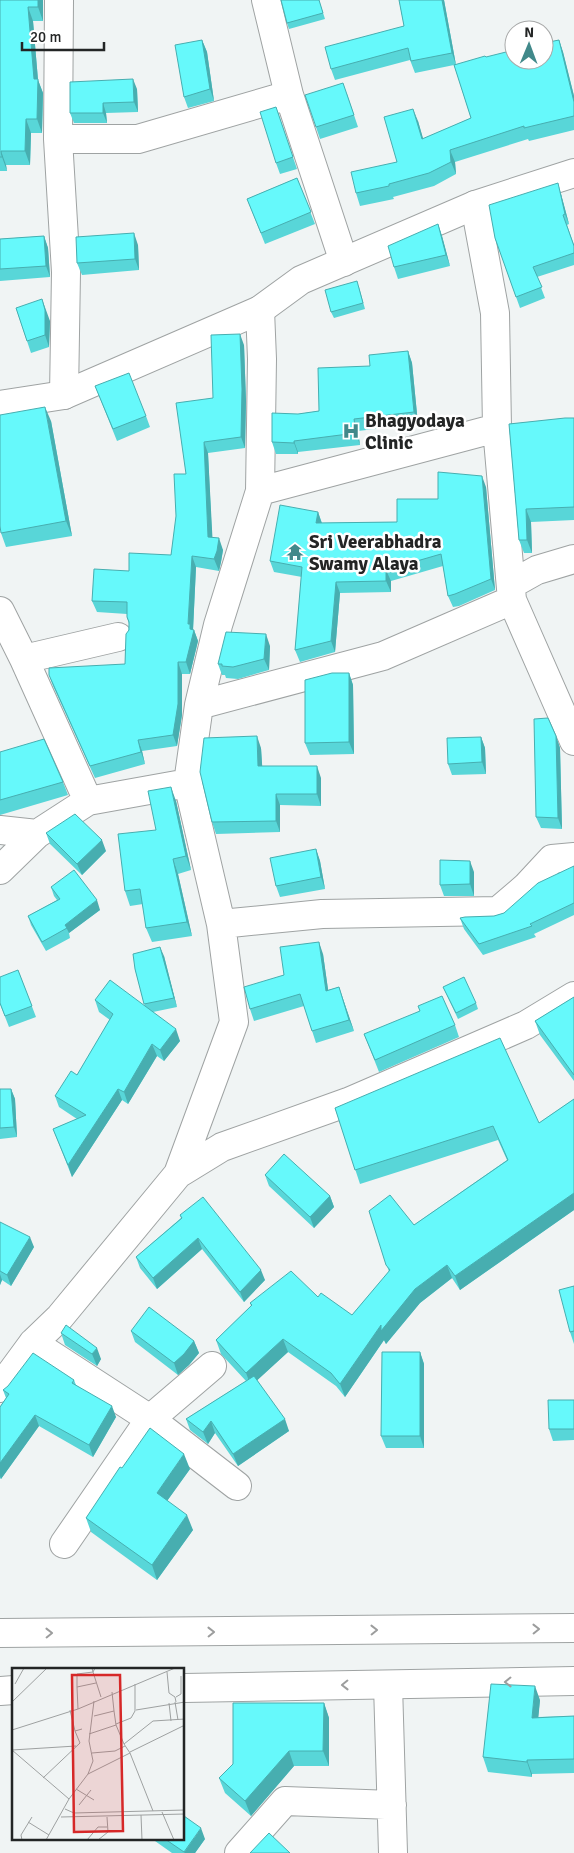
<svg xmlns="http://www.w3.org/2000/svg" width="574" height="1853" font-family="Signika,sans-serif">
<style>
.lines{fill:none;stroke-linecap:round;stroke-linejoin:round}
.minor-casing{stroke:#9fa3a3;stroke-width:30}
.tertiary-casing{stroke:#9fa3a3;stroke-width:30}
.primary-casing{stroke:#9fa3a3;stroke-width:30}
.minor{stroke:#fff;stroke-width:28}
.tertiary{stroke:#fff;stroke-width:28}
.primary{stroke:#fff;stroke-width:28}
.wall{fill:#58d6d8}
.shaded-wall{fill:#47aeb0}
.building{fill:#66f9fb;stroke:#47aeb0}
.oneway{stroke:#9c9d9d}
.labels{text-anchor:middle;stroke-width:5;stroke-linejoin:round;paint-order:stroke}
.poi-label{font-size:19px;font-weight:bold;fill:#232525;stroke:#fff;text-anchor:start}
.inset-road{fill:none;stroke:#9ea1a1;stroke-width:1}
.view{fill:#d62828;fill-opacity:0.15;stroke:#d62828;stroke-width:2.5}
.inset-edge{fill:none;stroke:#232525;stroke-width:2.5}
</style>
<rect width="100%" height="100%" fill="#f0f4f4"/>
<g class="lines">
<g class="minor-casing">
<path id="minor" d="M266,0L289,95L344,262
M58,139L59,0
M475,205L495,313L497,428
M64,395L66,272L58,139H138L289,95
M512,584L537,570L574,559
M512,600L574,741
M0,611L24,659L118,637
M199,705L383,656L512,600L497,428L260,491
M88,801L188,783
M0,830L37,834
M0,870L37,834L88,801L24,659
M221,924L322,914L498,911L526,887L552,859L574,857
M178,1174L234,1022L221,924L188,783L199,705L218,625L260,491L262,359L260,310
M33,1343L150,1419L237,1486
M0,1388L33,1343L60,1317L178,1174L222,1147L348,1102L526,1025L574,996
M64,1544L150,1419L212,1366
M388,1685L393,1853
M239,1853L285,1801L392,1805"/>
</g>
<g class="tertiary-casing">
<path id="tertiary" d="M0,405L64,395L260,310L301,280L475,205L574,173"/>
</g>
<g class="primary-casing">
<path id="primary" d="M0,1633L574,1628
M184,1688L574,1681
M0,1691L14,1690"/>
</g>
<use href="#minor" class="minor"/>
<use href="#tertiary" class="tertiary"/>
<use href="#primary" class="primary"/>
</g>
<path class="wall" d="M0,0H43V21H33L38,80L43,93L42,133H31L30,165H6L7,171H0Z
M319,0L325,19L289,29L287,23Z
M399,0H444L456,65L559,40L563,52L574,96V130L529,141L528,139L455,162L456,174L434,186L393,197L394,199L360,206L356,193L397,162L418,121L423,139L471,118L454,65L415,73L410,60L335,80L331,69L404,26Z
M202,40L207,52L214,101L188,108L184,97Z
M137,89L138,112L106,113L107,123H74L70,113Z
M347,94L358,127L320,139L316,127Z
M276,107L297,169L280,174L276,163Z
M297,178L315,224L265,244L247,199Z
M561,194L569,224L567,225L574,245V265L537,277L545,298L520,308L495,238Z
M438,224L442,236L450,266L398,279L394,267Z
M44,236L48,248L50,277L0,281V239Z
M138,245L139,270L82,275L77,263Z
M359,287L365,309L334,318L331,312Z
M16,308L50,321L49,347L31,353Z
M244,345L246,401L245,448L208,453L212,537L223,550L221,562L219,571L196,567L193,630H194L198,641L190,674H182V715L177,746L142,751L145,764L95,778L53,686L49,675L125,664L129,624L127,617V614L97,612L92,601L129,571L171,555L186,474L213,398Z
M408,351L412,363L418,424L358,431L360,445L298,452V454H276L272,442L298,414L319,411L370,366Z
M95,386L146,416L150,427L117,441Z
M574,418V520L531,522L532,553H524L519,540L509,424Z
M51,421L72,536L6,547L1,533Z
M486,487L495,590L459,606L453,607L448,596L443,566L391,581V592L340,593L335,652L300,662L295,650L302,577L274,572L270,561L318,512L322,523L397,522L438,499Z
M270,646L269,670L238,679L226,678L225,675H222L218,664Z
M349,673L353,685L354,754L310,755L305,743Z
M556,736L560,748L562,829L541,828L536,817Z
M481,737L485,748L486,774L452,775L448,764Z
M261,748L262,766L321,778V806L280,805V832L216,834L212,822Z
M0,752L63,782L68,795L0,815Z
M176,801L191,870L178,874L192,936L152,942L146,928L143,904L130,906L125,891L156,830Z
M46,833L106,851L82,875L50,844Z
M316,849L320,861L325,889L280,897L276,886Z
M574,866V915L534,934L536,937L483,955L464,929L460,918L494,916L504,913Z
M474,872V896H444L440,885Z
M51,887L100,910L69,933L70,938L46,951L31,925L28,916L57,900L54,896Z
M323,954L328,990L339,987L354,1031L316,1043L304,1006L254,1021L250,1009L284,975Z
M164,956L177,1007L153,1012L180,1041L164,1061L157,1056L128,1104L122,1100L72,1177L53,1129L77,1119L59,1107L55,1096L77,1075L110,1020L99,1012L95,1000L145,1006L135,969Z
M18,970L36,1017L9,1027L0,1004Z
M443,987L476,1003L478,1009L458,1019Z
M574,997V1081L540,1035L535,1021Z
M455,1025L459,1037L379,1072L364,1034Z
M0,1089H11L15,1099L17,1137L0,1139Z
M574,1099V1210L460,1290L452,1278L420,1303L386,1344L384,1340L345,1397L336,1386L288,1352L257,1380L289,1431L238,1466L215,1433L208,1444L190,1430L186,1419L246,1381L221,1354L216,1340L251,1306L250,1303L318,1297L352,1315L389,1272L369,1211L414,1225L507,1160L498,1140L360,1184L335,1108L539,1123Z
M265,1175L330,1196L334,1207L314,1228L269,1186Z
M180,1215L265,1280L244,1302L202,1249L157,1289L140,1268L136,1257L181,1218Z
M0,1222L34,1247L11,1286L2,1280L0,1285Z
M574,1286V1344L570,1332Z
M131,1331L194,1341L199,1353L189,1365L178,1375L135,1342Z
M61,1333L101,1359L97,1366L65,1345Z
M420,1352L424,1364V1448H386L381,1436Z
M74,1380L76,1385L116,1417L93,1457L39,1426L1,1479L0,1478V1407L6,1398L3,1390Z
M574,1400V1440L553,1441L549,1429Z
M122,1468L190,1469L167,1501L193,1530L157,1580L91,1532L86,1518Z
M540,1700L538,1717L574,1716V1773L532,1774V1777L488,1772L483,1757Z
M324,1703L329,1718V1766H294L251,1816L225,1793L219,1778Z
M154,1839H205L195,1853H172L155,1841Z"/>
<path class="shaded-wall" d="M38,0H43V21L38,7Z
M442,0H444L456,65L452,53Z
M28,7L33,21L38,80L43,93L42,133L37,119Z
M202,40L207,52L214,101L210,89Z
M559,40L563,52L574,96V102Z
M133,79L137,89L138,112L134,102Z
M103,103L106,113L107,123L103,113Z
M413,109L418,121L427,152L422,139Z
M26,119L31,133L30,165L25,151Z
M450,150L455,162L456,174L451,162Z
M1,151L6,165L7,171L2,157Z
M558,183L561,194L569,224L565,214Z
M438,224L442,236L450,266L446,255Z
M134,233L138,245L139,270L135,259Z
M44,236L48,248L50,277L46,266Z
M42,299L50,321L49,347L45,335Z
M240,334L244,345L246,401L245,448L241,437Z
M408,351L412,363L418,424L414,412Z
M45,407L51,421L72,536L66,521Z
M354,419L358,431L360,445L356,433Z
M294,441L298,452V454L294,443Z
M204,442L208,453L213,548L208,537Z
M482,476L486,487L495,590L491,579Z
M526,509L531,522L532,553L527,540Z
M318,512L322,524L316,523Z
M219,538L223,550L221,562L219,571L214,559Z
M192,556L196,567L193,630H194L198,641L190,674L186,662Z
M386,570L391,581V592L386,581Z
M336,582L340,593L335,652L331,641Z
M266,634L270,646L269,670L264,659Z
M178,662L182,674V715L177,746L173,735Z
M349,673L353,685L354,754L349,742Z
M257,736L261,748L263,778L258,766Z
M556,736L560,748L562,829L558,818Z
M481,737L485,748L486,774L482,762Z
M138,740L142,751L145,764L141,752Z
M317,766L321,778V806L317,794Z
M171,787L176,801L191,870L186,856Z
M276,794L280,805V832L276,821Z
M102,840L106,851L82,875L77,864Z
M316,849L320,861L325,889L321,877Z
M173,859L178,874L192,936L187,922Z
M470,861L474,872V896L470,884Z
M97,900L100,910L69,933L65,925Z
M319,942L323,954L330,1003L326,991Z
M160,947L164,956L177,1007L174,998Z
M339,987L343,999L354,1031L349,1020Z
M176,1029L180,1041L164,1061L160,1050Z
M152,1044L157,1056L128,1104L124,1092Z
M11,1089L15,1099L17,1137L14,1127Z
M118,1089L122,1100L72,1177L68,1165Z
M574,1193V1210L460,1290L455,1276Z
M330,1196L334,1207L314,1228L310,1217Z
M30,1237L34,1247L11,1286L7,1275Z
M198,1238L202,1249L157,1289L153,1278Z
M447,1265L452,1278L420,1303L386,1344L384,1340L345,1397L340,1384L381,1325L415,1289Z
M261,1270L265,1280L244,1302L240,1292Z
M0,1274L2,1280L0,1285Z
M283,1339L288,1352L251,1386L246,1373Z
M194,1341L199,1353L189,1365L178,1375L174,1363Z
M97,1348L101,1359L97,1366L92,1354Z
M420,1352L424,1364V1448L420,1436Z
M112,1406L116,1417L93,1457L89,1445Z
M35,1415L39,1426L1,1479L0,1476V1463Z
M285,1419L289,1431L238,1466L233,1454Z
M211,1421L215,1433L208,1444L203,1432Z
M184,1454L190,1469L162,1508L157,1493Z
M187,1515L193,1530L157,1580L152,1565Z
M535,1686L540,1700L537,1732L532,1718Z
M324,1703L329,1718V1766L323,1751Z
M289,1751L294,1766L251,1816L245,1801Z
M527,1760L532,1774V1777L527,1762Z
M201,1828L205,1839L195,1853H184Z"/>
<path class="building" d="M0,0H38V7H28L34,79H38L37,119H26L25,151H1L2,157H0Z
M281,0H319L323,13L287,23Z
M399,0H442L452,53L411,61L408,48L331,69L325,47L404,26Z
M202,40L210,89L184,97L175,45Z
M559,40L574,102V116L524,128V126L450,150L451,162L429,173L389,184V186L356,193L351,172L397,162L384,117L413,109L422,139L471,118L454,65L485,56L486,57L514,50V60H544V43Z
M133,79L134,102L103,103V113H70V82Z
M343,83L354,115L316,127L305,95Z
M276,107L293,157L276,163L260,112Z
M297,178L311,212L261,233L247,199Z
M558,183L565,214L563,215L574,246V253L533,267L542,287L516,297L495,238L489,205Z
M438,224L446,255L394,267L388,246Z
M134,233L135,259L77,263L76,237Z
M44,236L46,266L0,269V239Z
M357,281L363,303L331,312L325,290Z
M42,299L45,310V335L27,341L16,308Z
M240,334L242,389L241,437L204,442L208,537L219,538L217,551L214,559L192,556L188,624H190V629L194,630L186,662H178V704L173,735L138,740L141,752L90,766L49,675V668L125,664L126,634L129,630V622L127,617V602L92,601L94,569L129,571V553L171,555L176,516L174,474H186L176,403L213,398L211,335Z
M408,351L414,412L354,419L356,433L294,441V443L272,442V413L298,414L319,411L318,368L370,366L369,355Z
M129,373L146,416L113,429L95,386Z
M45,407L66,521L1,533L0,526V415Z
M565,418H574V507L526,509L527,540H519L509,424Z
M438,472L482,476L491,579L455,594L448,596L441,554L386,570V581L336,582L331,641L295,650L302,567L270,561L280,505L318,512L316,523L397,522V499H438Z
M226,632L266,634L264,659L233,667L222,666V664H218Z
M332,673H349V742L305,743V680Z
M548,718L556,736L558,818L536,817L534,719Z
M257,736L258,766H317V794H276V821L212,822L200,772L204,738Z
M481,737L482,762L448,764L447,738Z
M44,739L63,782L0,800V752Z
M171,787L186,856L173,859L187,922L146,928L140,889L125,891L118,834L156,830L148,791Z
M75,814L102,840L77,864L46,833Z
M316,849L321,877L276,886L270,858Z
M440,860L470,861V884L440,885Z
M574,866V903L530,924L532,926L479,944L460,918L465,917L494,916L504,913L538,883Z
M74,870L97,900L65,925L67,928L42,942L28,916L60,899L51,887Z
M319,942L326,991L339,987L349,1020L312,1031L300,994L250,1009L244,987L284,975L280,947Z
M160,947L174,998L144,1004L135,969L133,954Z
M18,970L32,1006L5,1016L0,1003V977Z
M464,977L476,1003L456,1013L443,987Z
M110,980L176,1029L160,1050L152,1044L124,1092L118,1089L68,1165L53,1129L86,1115L55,1096L71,1071L77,1075L113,1014L95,1000Z
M442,996L455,1025L375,1060L364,1034L420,1011L418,1006Z
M574,997V1075L535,1021Z
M500,1038L539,1123L574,1099V1193L455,1276L447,1265L415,1289L381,1331V1325L340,1384L331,1373L283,1339L246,1373L216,1340L252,1305L250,1303L291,1271L318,1297L321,1293L352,1315L390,1270L386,1265L369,1211L390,1195L414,1225L508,1160L493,1126L355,1170L335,1108Z
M0,1089H11L14,1127L0,1128Z
M284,1154L330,1196L310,1217L265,1175Z
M203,1197L261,1270L240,1292L198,1238L153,1278L136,1257L182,1218L180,1215Z
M0,1222L30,1237L7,1275L0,1271Z
M574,1286V1331L570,1332L559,1290Z
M149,1307L194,1341L184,1354L174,1363L131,1331Z
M66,1325L97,1348L92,1354L61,1333Z
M382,1352H420V1436H381Z
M33,1353L74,1380L72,1383L112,1406L89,1445L35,1415L0,1463V1407L9,1394L3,1390L8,1386Z
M254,1376L285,1419L233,1454L211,1421L203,1432L186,1419Z
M548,1400H574V1429H549Z
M150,1428L184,1454L157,1493L187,1515L152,1565L86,1518L120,1467L122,1468Z
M491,1684L535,1686L532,1718L574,1716V1759L527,1760V1762L483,1757Z
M233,1703H324L323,1751H289L245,1801L219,1778L233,1764Z
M184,1816L201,1828L184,1852L165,1839H184Z
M269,1833L290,1853H250Z"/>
<defs><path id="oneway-chevron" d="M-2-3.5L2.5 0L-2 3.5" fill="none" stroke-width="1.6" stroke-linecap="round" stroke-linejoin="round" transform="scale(1.25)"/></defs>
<g class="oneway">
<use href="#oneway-chevron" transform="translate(536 1629) rotate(-1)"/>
<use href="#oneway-chevron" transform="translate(374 1630) rotate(-1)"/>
<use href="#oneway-chevron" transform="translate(211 1632) rotate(-1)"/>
<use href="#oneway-chevron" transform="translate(49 1633) rotate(-1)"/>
<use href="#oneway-chevron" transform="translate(508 1682) rotate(179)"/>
<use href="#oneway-chevron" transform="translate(345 1685) rotate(179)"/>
</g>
<defs>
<g id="hospital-bare" transform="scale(1.35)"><path d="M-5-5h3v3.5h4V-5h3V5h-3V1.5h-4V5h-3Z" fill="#41898a" stroke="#fff" stroke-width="2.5" paint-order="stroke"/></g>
<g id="temple-bare" transform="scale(1.35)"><path d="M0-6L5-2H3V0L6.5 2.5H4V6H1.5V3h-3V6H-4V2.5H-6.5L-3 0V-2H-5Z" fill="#41898a" stroke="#fff" stroke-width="2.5" paint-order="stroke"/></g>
</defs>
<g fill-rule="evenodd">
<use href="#hospital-bare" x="351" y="431"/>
<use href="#temple-bare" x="295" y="552"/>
</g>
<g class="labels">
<g class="poi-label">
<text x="365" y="427">Bhagyodaya<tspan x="365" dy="22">Clinic</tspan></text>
<text x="309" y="548">Sri Veerabhadra<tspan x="309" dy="22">Swamy Alaya</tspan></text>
</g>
</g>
<g transform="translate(12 1668)">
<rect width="172" height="172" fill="#f0f4f4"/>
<path class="inset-road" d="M83,0L81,4L89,29M155,4L157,25L163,29L164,34M3,16L12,0M65,19V6L81,4L80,0M100,24L102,43M164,29L169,26V8M0,34L35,0M163,34L166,52M157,35L159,53M66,41L65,19L84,15M58,42L63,63L70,61M124,42L173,34M104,56L119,50L123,43V16M104,57L112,76M0,62L66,41L163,0M77,66L104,57L102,43L82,48M0,82L64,78M0,82L57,131L34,172M118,84L173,57M80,85L103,83L113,78M118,85L141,143M76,106L81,93L77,73L82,33M31,110L68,75L63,63M64,121L82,132M57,131L76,106L118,85L112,76L141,53L173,51M67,137L79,122M53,141L62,145L173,142M150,144L162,172M129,147L130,172M49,149L173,146M16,154L37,167M10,172L9,167L20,149M75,172L86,159H95M86,172L96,164L95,149"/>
<path class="view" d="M60,7H108L111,163L62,164Z"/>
<rect width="172" height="172" class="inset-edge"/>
</g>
<g transform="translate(529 45) rotate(1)"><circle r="24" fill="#ffffff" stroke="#a7a8a8"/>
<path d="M0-4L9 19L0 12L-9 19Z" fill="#41898a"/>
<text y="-8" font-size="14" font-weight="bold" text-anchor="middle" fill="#232525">N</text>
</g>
<path d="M22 42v8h82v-8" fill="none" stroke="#232525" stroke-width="2.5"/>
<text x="30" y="42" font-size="15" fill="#232525" stroke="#ffffff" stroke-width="4" paint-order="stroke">20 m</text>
</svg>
